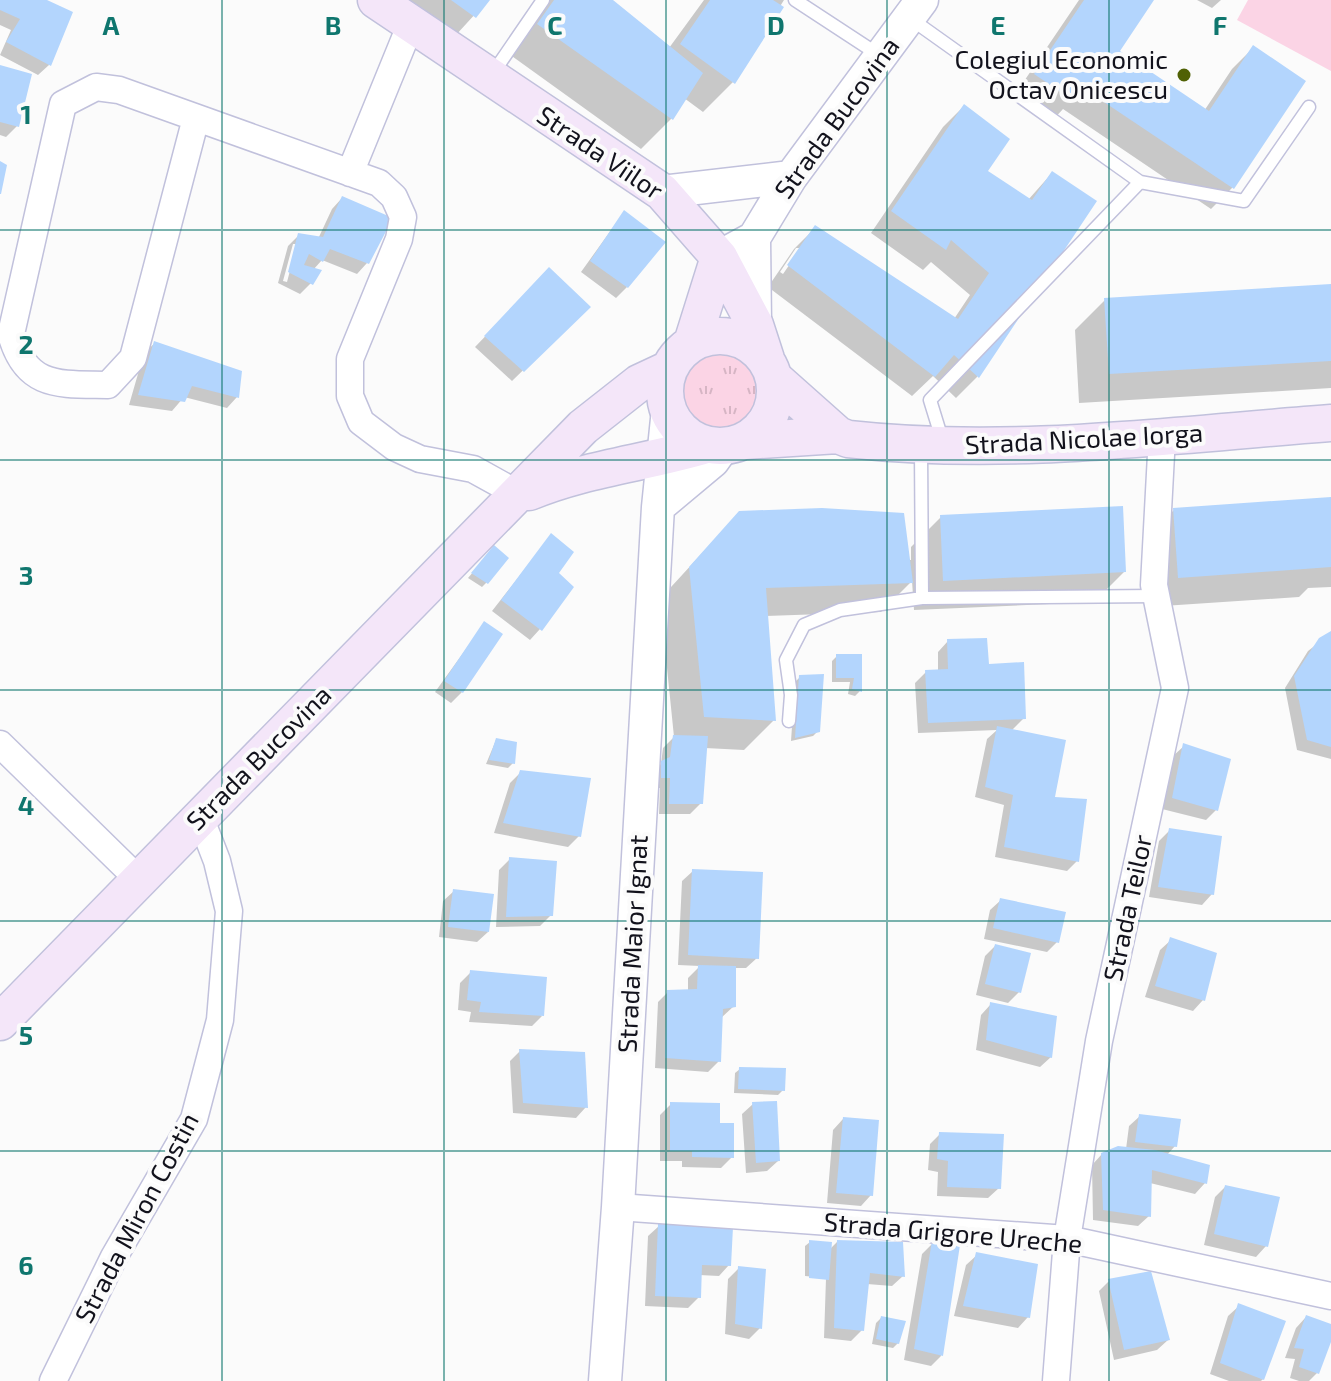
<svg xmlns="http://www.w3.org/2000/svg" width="1331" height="1381" font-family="'Exo 2',sans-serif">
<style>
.grass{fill:url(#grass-tufts)}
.pitch{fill:#fbd4e5}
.shadow{fill:#0003;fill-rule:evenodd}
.building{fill:#b3d5fd}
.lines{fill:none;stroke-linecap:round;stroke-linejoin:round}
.service-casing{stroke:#c1c1dc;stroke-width:15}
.minor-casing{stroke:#c1c1dc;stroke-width:29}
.tertiary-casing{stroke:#c1c1dc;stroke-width:35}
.secondary-casing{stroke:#c1c1dc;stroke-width:39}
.service{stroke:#fff;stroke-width:12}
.minor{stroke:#fff;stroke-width:26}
.tertiary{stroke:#fff;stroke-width:32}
.secondary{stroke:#f4e6f9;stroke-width:36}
.grid{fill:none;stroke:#0f766e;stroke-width:2;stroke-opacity:0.55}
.poi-dot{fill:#506105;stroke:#fbfbfb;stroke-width:3}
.labels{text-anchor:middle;stroke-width:8;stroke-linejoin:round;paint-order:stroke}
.poi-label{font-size:26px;fill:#12121c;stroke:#fbfbfb;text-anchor:end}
.street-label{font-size:26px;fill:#12121c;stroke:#fbfbfb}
.grid-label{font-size:26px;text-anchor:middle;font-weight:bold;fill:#0f766e;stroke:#fbfbfb;stroke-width:8;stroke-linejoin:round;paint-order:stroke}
</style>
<defs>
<pattern id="grass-tufts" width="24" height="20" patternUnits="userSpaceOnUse" patternTransform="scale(2)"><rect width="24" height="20" fill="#fbd4e5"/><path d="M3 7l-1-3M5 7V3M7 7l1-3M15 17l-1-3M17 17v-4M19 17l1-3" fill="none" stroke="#d6b5c4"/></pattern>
</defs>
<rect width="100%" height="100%" fill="#fbfbfb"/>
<path class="grass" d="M678 390a42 42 0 1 1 84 0a42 42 0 1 1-84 0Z"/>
<path class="pitch" d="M1248,0H1331V71L1237,20Z"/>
<path class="shadow" d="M0,0H42L49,65L38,75L0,55L11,30L0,25Z
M381,0H488L445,47Z
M548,0H609L669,48L704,0H784L733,82L703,112L684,98L671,119L641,149L509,54Z
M1079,0H1152L1117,52L1204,111L1232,69L1253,48L1232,188L1211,209L1063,109L1052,121L1014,96Z
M1197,0H1221L1212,8Z
M0,67L17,126L6,137L0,135Z
M964,106L985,171L1028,200L1052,173L1094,201L977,377L956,398L933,376L912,396L768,287L794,249L815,228L954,319L970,295L931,262L923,270L871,233L943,127ZM796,248H801L783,274L780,272Z
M342,198L367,263L357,274L322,260L313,270L311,283L300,294L278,283L288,246L299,235L318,239L332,209ZM293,244H297L287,282L283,281Z
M624,212L627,287L616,298L581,272Z
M549,270L588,307L512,381L475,347Z
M1331,286V388L1079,403L1075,330L1105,300Z
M155,343L237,397L227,408L184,397L172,411L129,405L144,353Z
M1331,499V587L1308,588L1299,597L1148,607L1144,540L1174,510Z
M739,513L908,560H911V547L941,517L1124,572L1094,602L914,610L912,581L881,612L766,616L774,720L744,750L705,748L701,803L690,814H659L660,788H651L652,773L661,764L663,748L674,737L660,599Z
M551,536L556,573L540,629L530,640L492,611Z
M490,552L486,583L482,587L468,578Z
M484,624L462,692L451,703L435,692Z
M1331,633V759L1297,750L1285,688L1308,651Z
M948,641L987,666L1024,718L1011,731L1052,799L1077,861L1067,871L995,857L1004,805L975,797L987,739L997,730L918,733L915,683L926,672H938V652Z
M837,656H860V691L855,696L848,694L850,682H832V661Z
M800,677L818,731L813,736L791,741L795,682Z
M496,740L513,763L508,768L486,764Z
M1184,746L1216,810L1206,820L1162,809L1173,756Z
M521,772L579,836L568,847L494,833L510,783Z
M1170,830L1212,894L1202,905L1149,897L1159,841Z
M510,859L551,915L540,926L496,927L499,870Z
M693,871L757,958L746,968H734V1006L721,1018L719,1061L708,1072L655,1068L658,1002L668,992L688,991V978L700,966L678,965L682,881Z
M454,891L488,932L477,942L439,937L443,901Z
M1001,900L1057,942L1047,952L984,939L990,910Z
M1171,940L1203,1000L1193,1011L1145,997L1160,950Z
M995,946L1019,992L1008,1003L976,995L985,956Z
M471,972L542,1016L532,1026L469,1022L471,1012L458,1010L460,983Z
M991,1004L1051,1057L1040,1067L976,1050L981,1015Z
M520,1051L586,1107L576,1118L513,1113L510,1061Z
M740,1069L783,1090L778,1095L734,1093L735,1073Z
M671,1104L718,1125L732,1157L721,1168L682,1167V1161H660V1115Z
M753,1104L778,1161L767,1171L746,1173L742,1114Z
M1140,1116L1175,1146L1167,1155L1205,1183L1195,1194L1150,1183L1149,1216L1138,1226L1093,1220L1092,1165L1102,1154L1126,1149L1129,1126Z
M843,1119L871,1195L861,1206L827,1203L833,1130Z
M940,1134L999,1188L988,1198L937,1196L938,1172L928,1170L930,1144Z
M1225,1187L1266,1246L1256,1257L1204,1245L1215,1197Z
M659,1226L729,1265L719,1276L699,1275V1297L688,1308L645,1306L648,1236Z
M810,1242L830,1249L837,1242L903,1276L892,1286L867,1284L862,1330L851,1341L824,1338L826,1278L805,1276V1246Z
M933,1243L941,1356L931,1366L904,1360L922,1254Z
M977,1255L1028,1317L1018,1328L954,1316L966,1265Z
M739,1268L760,1328L749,1339L725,1334L728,1279Z
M1109,1281L1168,1340L1157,1350L1114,1360L1099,1291Z
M1239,1306L1263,1379L1261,1381H1229L1210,1374L1228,1316Z
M1306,1317L1331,1326V1337L1317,1373L1309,1381H1299L1290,1378L1295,1359L1285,1358L1296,1328Z
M881,1318L898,1343L893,1348L872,1344L876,1323Z"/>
<path class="building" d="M0,0H47L73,12L51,66L6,42L20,19L0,10Z
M451,0H490L476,18Z
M554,0H613L703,73L673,120L537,24Z
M710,0H773L784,7L735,84L680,44Z
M1084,0H1154L1120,51L1209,111L1253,45L1306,81L1234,189L1083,88L1074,101L1034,74Z
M0,65L32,74L19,127L0,122Z
M964,104L1010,139L988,171L1032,200L1052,171L1097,201L979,378L954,355L935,377L787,265L815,225L958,319L989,273L951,240L946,250L891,211Z
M0,161L7,165L1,194H0Z
M342,196L393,218L369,264L330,249L323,262L309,254L304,265L322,270L313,285L288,272L298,233L323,237Z
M624,210L666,242L628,288L590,261Z
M549,267L591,307L524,372L484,336Z
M1331,284V361L1109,374L1104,298Z
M154,341L242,371L239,398L192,386L185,402L138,395Z
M1331,497V567L1178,578L1173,508Z
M1123,506L1126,572L943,581L940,515Z
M822,508L904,513L913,583L766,588L776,721L704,717L689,567L739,511Z
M551,533L574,552L559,573L574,587L542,631L501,600Z
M494,545L509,558L488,584L471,573Z
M484,621L503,634L463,693L444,681Z
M1331,631V747L1307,740L1294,676L1319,638Z
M987,638L989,664L1024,662L1026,719L928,723L925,670L948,669L947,639Z
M836,654H862V692L852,689L854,678H836Z
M824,674L820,732L795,738L799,675Z
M997,726L1066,740L1055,797L1087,799L1079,862L1004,847L1013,795L985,787Z
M673,735L708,736L703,804H669L670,778H661V761L670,757Z
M496,738L517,742L515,764L489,760Z
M1183,743L1231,759L1218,811L1172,798Z
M520,770L591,778L581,837L503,823Z
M1169,828L1222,836L1214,895L1158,887Z
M509,857L557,861L553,916L506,917Z
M692,869L763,872L759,959L688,955Z
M453,889L494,894L489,932L448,927Z
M1000,898L1066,912L1059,943L993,928Z
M1170,937L1217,953L1205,1001L1155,986Z
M995,944L1031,953L1021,993L985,984Z
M698,965L736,966V1007L723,1009L721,1062L665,1058L667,990L697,989Z
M470,970L547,977L544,1016L479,1012L481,1002L467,1000Z
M990,1002L1057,1016L1052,1058L986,1040Z
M519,1049L585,1052L588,1108L523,1103Z
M739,1067L786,1068L785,1091L738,1089Z
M777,1101L780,1161L756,1163L752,1102Z
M670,1102L720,1103V1123H734V1158L692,1157V1151H670Z
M1139,1114L1181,1119L1177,1147L1135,1142Z
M843,1117L879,1120L873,1196L836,1193Z
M939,1132L1004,1134L1001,1189L947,1187L948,1161L937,1159Z
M1118,1146L1155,1150L1210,1165L1207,1184L1152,1170L1151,1217L1103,1210L1101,1153Z
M1225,1185L1280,1197L1268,1247L1214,1234Z
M658,1224L733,1227L731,1266L702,1265L701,1298L655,1296Z
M809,1240L832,1242L829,1280L809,1278Z
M837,1240L903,1242L905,1277L870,1273L864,1331L834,1328Z
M932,1241L960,1245L943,1356L914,1349Z
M976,1252L1038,1264L1030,1318L963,1306Z
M738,1266L766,1269L762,1329L735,1324Z
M1151,1271L1170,1340L1124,1350L1108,1279Z
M1238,1303L1286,1321L1264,1380L1220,1363Z
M1306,1315L1331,1324V1342L1319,1374L1299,1367L1304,1349L1294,1348Z
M881,1316L906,1321L899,1344L876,1339Z"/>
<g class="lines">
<g class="service-casing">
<path id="service" d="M795,0L879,55
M911,19L1140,182
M491,76L543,0
M942,439L930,400L1140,182L1244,201L1309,107
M922,598L1156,596
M789,721L791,695L786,660L804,625L840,610L922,598L921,448"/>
</g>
<g class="minor-casing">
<path id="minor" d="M196,118L133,358L108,385C60,384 26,389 11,334L63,104L96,87L119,90L379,183L394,197L403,217L399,239L350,359V396L361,422L394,447L420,459L473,469L520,495
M350,173L410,26
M0,744L138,879
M618,1207L1067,1239L1331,1296
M53,1381L114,1257L194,1119L220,1020L229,911L217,861L200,817
M1056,1381L1067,1239L1099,1041L1175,688L1154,585L1162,436"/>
</g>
<g class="tertiary-casing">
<path id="tertiary" d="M662,192L791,177
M754,238L755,325
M719,257L754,238L791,177L922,0
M658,507L713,461L723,447
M605,1381L618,1207L658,507L668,409"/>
</g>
<g class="secondary-casing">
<path id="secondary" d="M376,0L662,192L719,257L755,325L766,359
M665 391a55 55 0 1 1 110 0a55 55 0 1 1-110 0Z
M692,343L719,257
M775,379L838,435L848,439C1008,457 1171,435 1331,423
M745,441L838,435
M529,492C587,468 647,463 706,445
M0,1022L583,427L639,383L669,369"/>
</g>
<use href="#service" class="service"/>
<use href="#minor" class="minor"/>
<use href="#tertiary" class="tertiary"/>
<use href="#secondary" class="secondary"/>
</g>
<path class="grid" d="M222,0V1381M444,0V1381M666,0V1381M887,0V1381M1109,0V1381M0,230H1331M0,460H1331M0,690H1331M0,921H1331M0,1151H1331"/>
<circle class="poi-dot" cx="1184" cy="75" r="8"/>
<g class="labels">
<g class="poi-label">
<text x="1168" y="69">Colegiul Economic<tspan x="1168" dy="30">Octav Onicescu</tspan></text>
</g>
<g class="street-label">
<text transform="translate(837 118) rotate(-54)" y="9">Strada Bucovina</text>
<text transform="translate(600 153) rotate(34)" y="9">Strada Viilor</text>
<text transform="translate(1084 439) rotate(-3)" y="9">Strada Nicolae Iorga</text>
<text transform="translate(259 758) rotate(-45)" y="9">Strada Bucovina</text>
<text transform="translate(1128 908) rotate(-78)" y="9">Strada Teilor</text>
<text transform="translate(633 944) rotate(-87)" y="9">Strada Maior Ignat</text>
<text transform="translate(137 1218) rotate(-62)" y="9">Strada Miron Costin</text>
<text transform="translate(953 1233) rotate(5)" y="9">Strada Grigore Ureche</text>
</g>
</g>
<g class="grid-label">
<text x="111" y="35">A</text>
<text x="333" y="35">B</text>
<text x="555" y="35">C</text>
<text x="776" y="35">D</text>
<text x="998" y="35">E</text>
<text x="1220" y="35">F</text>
<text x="26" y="124">1</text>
<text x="26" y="354">2</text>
<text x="26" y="585">3</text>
<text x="26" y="815">4</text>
<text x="26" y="1045">5</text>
<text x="26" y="1275">6</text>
</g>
</svg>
